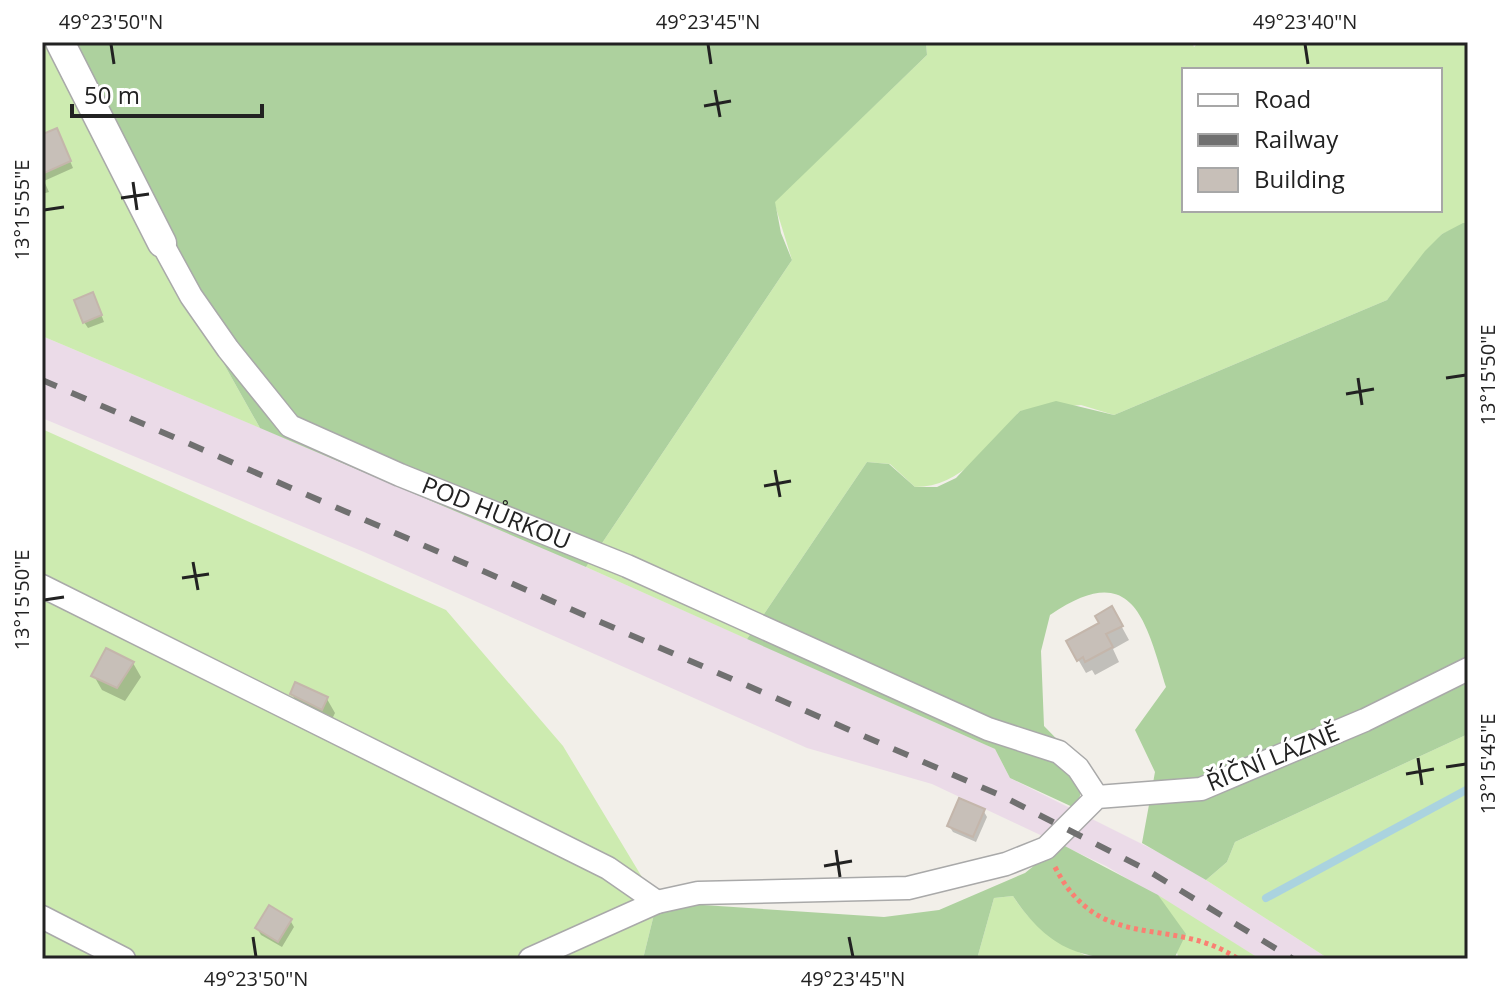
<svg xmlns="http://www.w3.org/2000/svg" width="1510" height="1001" font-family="'Open Sans',sans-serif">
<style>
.industrial{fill:#ebdbe8}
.grass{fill:#cdebb0;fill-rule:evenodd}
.forest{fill:#add19e}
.shadow{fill:#0003}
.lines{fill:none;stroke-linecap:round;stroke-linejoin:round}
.stream{stroke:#aad3df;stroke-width:8}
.building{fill:#c7bfb8;stroke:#c4b6ab;stroke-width:2}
.pedestrian-casing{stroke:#a9a9a9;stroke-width:25}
.minor-casing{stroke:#a9a9a9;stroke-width:31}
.path{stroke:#fa8072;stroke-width:5;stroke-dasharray:4 4;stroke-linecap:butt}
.pedestrian{stroke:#fff;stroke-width:22}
.minor{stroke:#fff;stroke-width:28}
.rail{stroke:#707070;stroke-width:6;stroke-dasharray:16 16;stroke-linecap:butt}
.ticks{fill:none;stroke:#222;stroke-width:3}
.labels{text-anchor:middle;stroke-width:6;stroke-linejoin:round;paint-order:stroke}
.street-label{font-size:24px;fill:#222;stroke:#fff}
.neatline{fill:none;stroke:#222;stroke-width:3}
.ticks-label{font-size:20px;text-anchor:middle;fill:#222}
</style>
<rect width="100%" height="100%" fill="#f2efe9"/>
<path class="industrial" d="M42,336L503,530L995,749L1010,778L1178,862L1329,959H1260L1106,866L932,784L807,748L364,552L42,418Z"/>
<path class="grass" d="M42,42H54L103,149L260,428L42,336Z
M926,42H1192L1194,47L1199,42H1468V223L1442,234L1387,300L1114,415L1081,405L1020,411C991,443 963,487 915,487L890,464L867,462L747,639L586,567L792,260L774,202L927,55ZM1184,70H1440V210H1184Z
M42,429L446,610L563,746L657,902L643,959H42Z
M1468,734V959H1329L1206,880L1227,862L1235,842Z
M1158,895L1260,959H1174L1178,956Z
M1013,896C1034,929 1058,944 1094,959H977L994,898Z"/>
<path class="forest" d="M54,42H926L927,55L775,202L781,233L792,260L586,567L260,428L103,149Z
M1463,223H1468V734L1235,842L1227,862L1206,880L1142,843L1155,772L1135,730L1166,687C1145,617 1132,559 1050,615L1041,651L1044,726L1086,769L1077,809L1010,778L995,749L747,639L867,462L889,464L915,487H937L956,478L1020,411L1056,401L1114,415L1387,300L1425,251L1442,234Z
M1061,844L1158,895L1186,934L1174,959C1099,959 1059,965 1013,896L994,898L977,959H643L657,902L884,917L939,910L1025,873Z"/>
<path class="shadow" d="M57,130L73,168L44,181L49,192L42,194V137Z
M96,301L104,322L88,328L84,322Z
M1112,609L1129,640L1113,649L1119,662L1095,675L1092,670L1086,673L1068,642L1101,624Z
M133,663L141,677L125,701L102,690L94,676Z
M292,694L327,699L335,713L330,723L300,708Z
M983,810L987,817L976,842L953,832L949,826Z
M290,920L294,927L282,947L261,935L257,928Z"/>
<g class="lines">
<path class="stream" d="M1266,898L1468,789"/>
</g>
<path class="building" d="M57,128L71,161L42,174L43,134Z
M93,292L102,315L83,323L74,300Z
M1112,606L1123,626L1106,634L1113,647L1085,662L1083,657L1077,661L1066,641L1099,623L1095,616Z
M106,648L134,662L117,688L91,676Z
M295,682L328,697L322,710L290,694Z
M959,798L985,809L973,837L947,826Z
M269,905L292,919L278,942L255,928Z"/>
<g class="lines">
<g class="pedestrian-casing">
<g id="pedestrian">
<path id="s1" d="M162,243L191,296L228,349L290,426L400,475L627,566L988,729L1059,752L1078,768L1097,797"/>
<path d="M42,586L608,868L657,902"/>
<path d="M42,917L124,959"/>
<path d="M530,959L657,902L698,893L908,888L1006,864L1046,848L1097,797L1201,789L1365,720L1468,669"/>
</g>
</g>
<g class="minor-casing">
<path id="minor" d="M60,42L162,243"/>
</g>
<path class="path" d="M1055,867C1100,956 1173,914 1238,959"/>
<use href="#pedestrian" class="pedestrian"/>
<use href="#minor" class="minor"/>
<path class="rail" d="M42,380L1002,796L1147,870L1293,959"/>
</g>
<path class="ticks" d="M111,44L114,64M708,44L711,64M1305,44L1308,64M715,90L720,117M704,106L731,101M133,182L137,210M121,198L149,194M44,210L64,207M1358,378L1362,405M1446,378L1466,375M1346,394L1374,389M775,470L780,497M764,486L791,481M193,562L198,590M182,578L209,574M44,600L64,597M1418,758L1422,785M1446,767L1466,764M1406,774L1434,769M836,850L840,877M824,866L852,861M253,937L256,957M849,937L853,957"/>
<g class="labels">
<g class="street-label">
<text dy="8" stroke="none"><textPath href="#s1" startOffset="448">POD HŮRKOU</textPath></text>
<text transform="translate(1273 758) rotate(-22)" y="8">ŘÍČNÍ LÁZNĚ</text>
</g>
</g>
<rect width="1510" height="1001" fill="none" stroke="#ffffff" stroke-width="88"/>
<rect x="1182" y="68" width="260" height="144" fill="#ffffff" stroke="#a7a7a7" stroke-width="2"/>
<rect x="1198" y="94" width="40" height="12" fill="#ffffff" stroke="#a7a7a7" stroke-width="2"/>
<text x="1254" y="108" font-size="24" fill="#222222">Road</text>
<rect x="1198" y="134" width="40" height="12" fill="#707070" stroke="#a7a7a7" stroke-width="2"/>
<text x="1254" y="148" font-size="24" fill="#222222">Railway</text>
<rect x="1198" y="168" width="40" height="24" fill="#c7bfb8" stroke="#a7a7a7" stroke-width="2"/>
<text x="1254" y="188" font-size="24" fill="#222222">Building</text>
<path d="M72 104v12h190v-12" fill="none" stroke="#222222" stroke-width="4"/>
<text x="84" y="104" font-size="24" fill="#222222" stroke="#ffffff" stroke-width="6" paint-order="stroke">50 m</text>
<rect x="44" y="44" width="1422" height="913" class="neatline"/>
<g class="ticks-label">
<text x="111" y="29">49°23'50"N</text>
<text x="708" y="29">49°23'45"N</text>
<text x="1305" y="29">49°23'40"N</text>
<text transform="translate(22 210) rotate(-90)" y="7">13°15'55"E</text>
<text transform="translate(1488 375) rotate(-90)" y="7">13°15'50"E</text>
<text transform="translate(22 600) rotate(-90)" y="7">13°15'50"E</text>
<text transform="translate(1488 764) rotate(-90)" y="7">13°15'45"E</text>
<text x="256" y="986">49°23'50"N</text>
<text x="853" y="986">49°23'45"N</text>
</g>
</svg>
